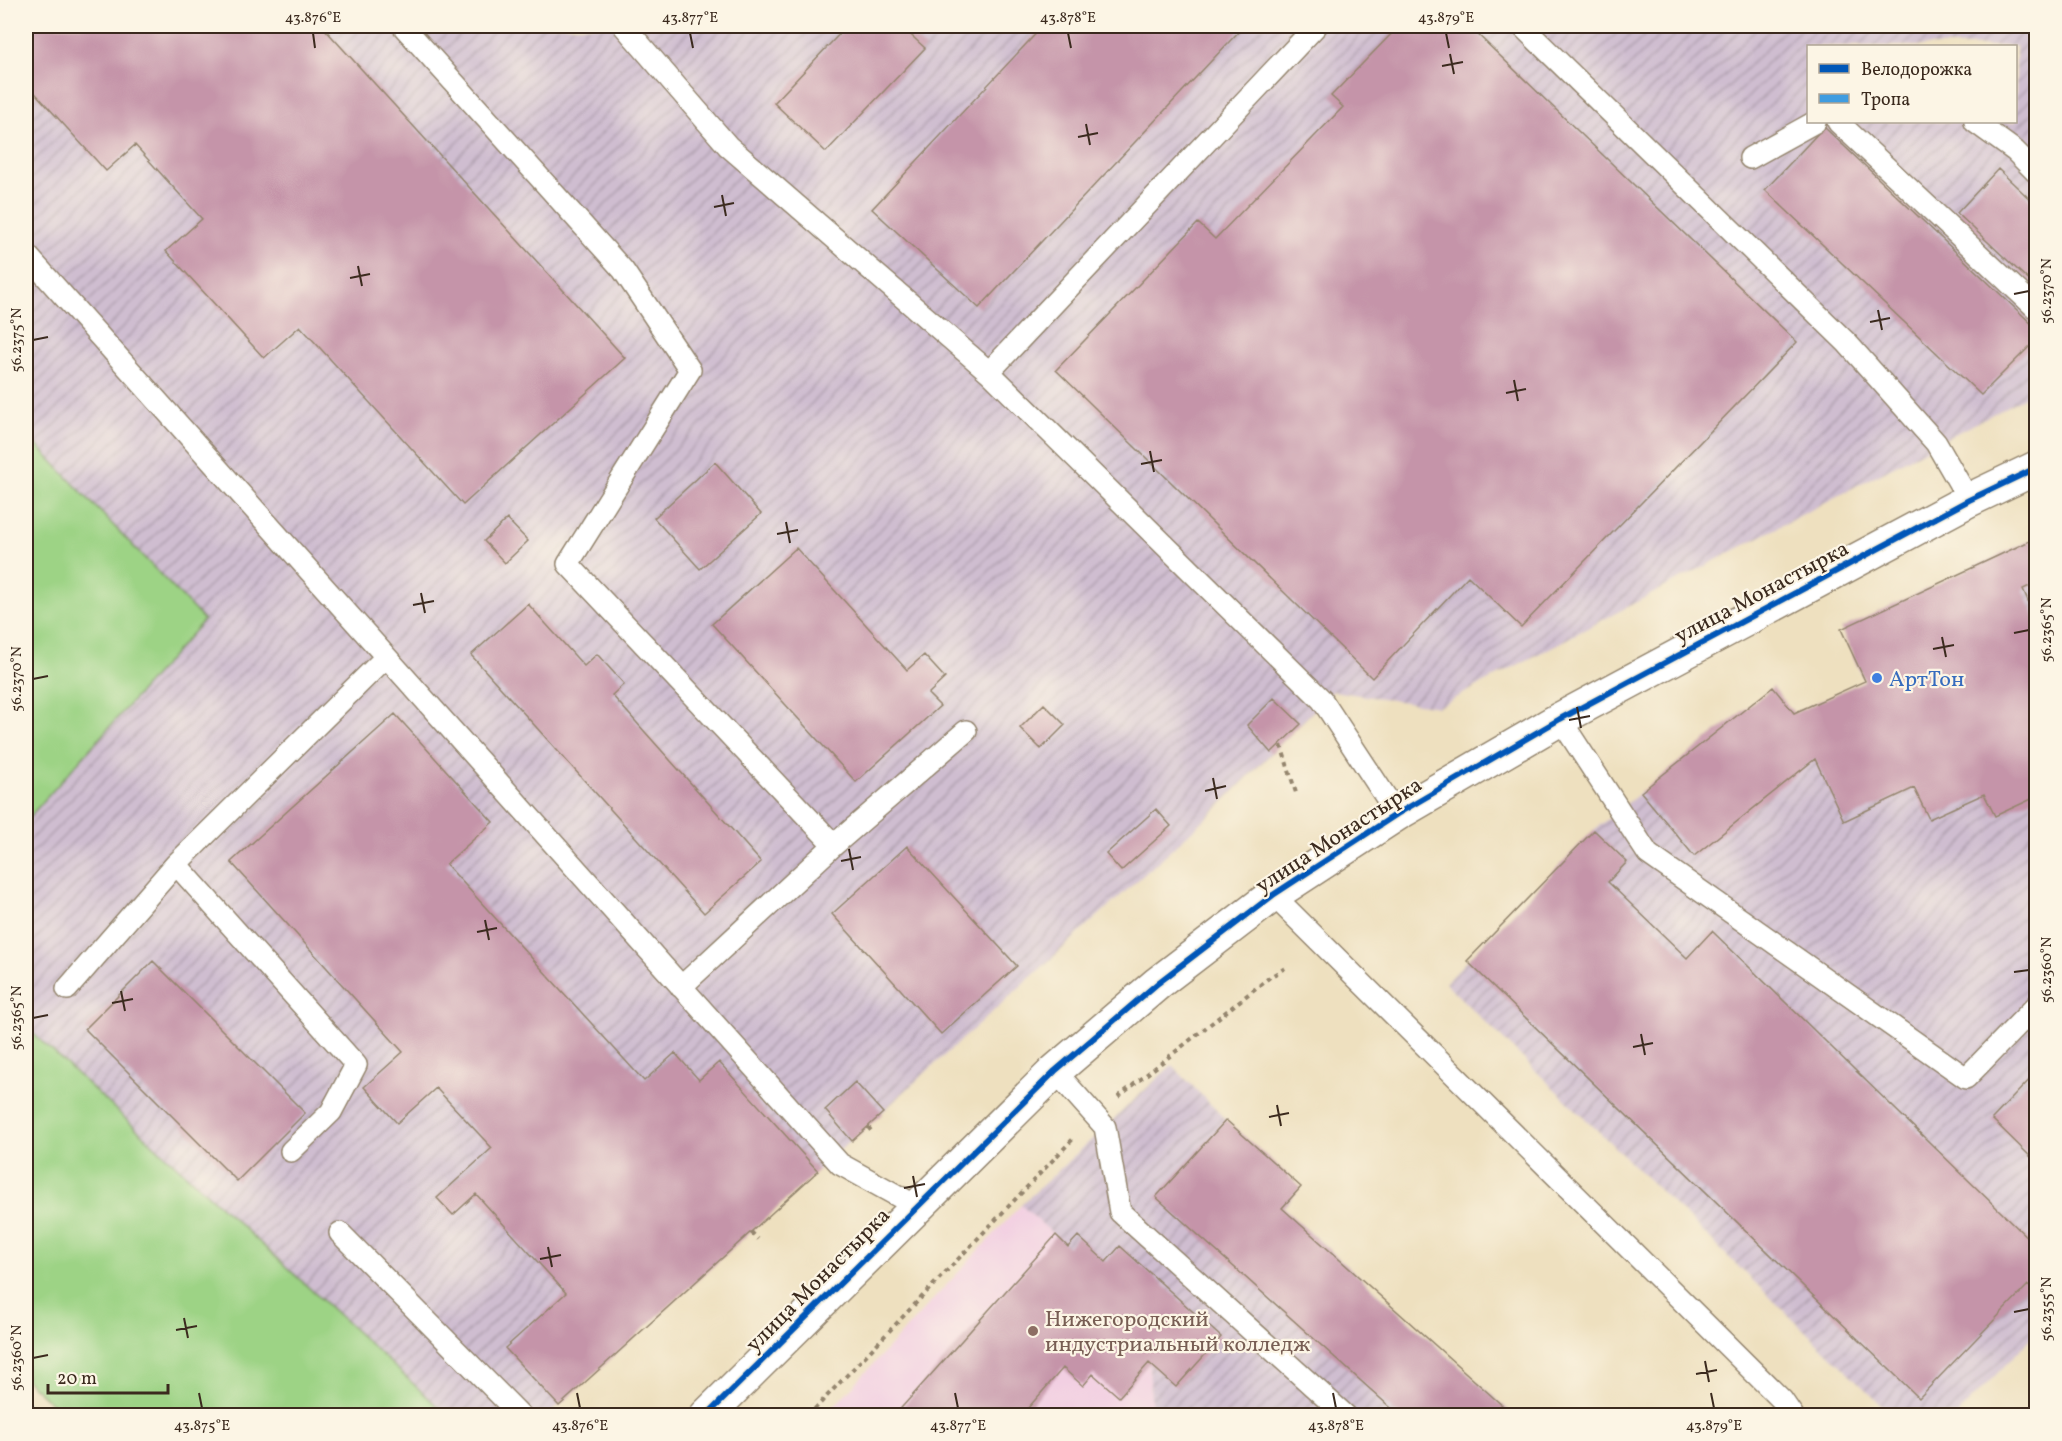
<svg xmlns="http://www.w3.org/2000/svg" width="2062" height="1441" font-family="Vollkorn,serif">
<style>
.built{fill:#f2cfe2}
.industrial{fill:url(#industrial-furrows);fill-rule:evenodd}
.grass{fill:#9dd385;stroke:#6c7e52;stroke-width:1.5}
.building{fill:#c594a9}
.lines{fill:none;stroke-linecap:round;stroke-linejoin:round}
.lane-casing{stroke:#94856e;stroke-width:24}
.secondary-casing{stroke:#94856e;stroke-width:36}
.path{stroke:#94856e;stroke-width:4;stroke-dasharray:4.5 4.5;stroke-linecap:butt}
.lane{stroke:#fff;stroke-width:21}
.secondary{stroke:#fff;stroke-width:33}
.quiet{stroke:#3f9ce0;stroke-width:4.5;stroke-dasharray:9 4.5;stroke-linecap:butt}
.cycleway-casing{stroke:#fcf5e5;stroke-width:10}
.cycleway{stroke:#0057b8;stroke-width:6}
.ticks{fill:none;stroke:#3b2a1e;stroke-width:2}
.shop-dot{fill:#3f7fe0;stroke:#fcf5e5;stroke-width:2}
.education-dot{fill:#8d6e63;stroke:#fcf5e5;stroke-width:2}
.labels{text-anchor:middle;stroke-width:4.5;stroke-linejoin:round;paint-order:stroke}
.street-label{font-size:22px;fill:#3b2a1e;stroke:#fcf5e5}
.shop-label{font-size:22px;fill:#366cbe;stroke:#fcf5e5;text-anchor:start}
.education-label{font-size:22px;fill:#785e54;stroke:#fcf5e5;text-anchor:start}
.neatline{fill:none;stroke:#3b2a1e;stroke-width:2}
.ticks-label{font-size:15px;text-anchor:middle;fill:#3b2a1e}
</style>
<defs>
<pattern id="industrial-furrows" width="10" height="10" patternUnits="userSpaceOnUse" patternTransform="scale(1.5)"><rect width="10" height="10" fill="#cfbdd0"/><path d="M-1 1l2-2M0 10L10 0M9 11l2-2" fill="none" stroke="#a99aa8"/></pattern>
</defs>
<rect width="100%" height="100%" fill="#fcf5e5"/>
<filter id="ink" filterUnits="userSpaceOnUse"><feTurbulence type="fractalNoise" baseFrequency=".0167" numOctaves="2"/><feDisplacementMap in="SourceGraphic" scale="12" xChannelSelector="R" yChannelSelector="G"/><feConvolveMatrix kernelMatrix="1 2 1 2 8 2 1 2 1" color-interpolation-filters="sRGB"/></filter>
<filter id="wash" filterUnits="userSpaceOnUse"><feTurbulence type="fractalNoise" baseFrequency=".008" numOctaves="4" result="noise"/><feDisplacementMap in="SourceGraphic" scale="24" xChannelSelector="R" yChannelSelector="G"/><feGaussianBlur stdDeviation="1.35" result="paint"/><feColorMatrix in="noise" values="0 0 0 0 0 0 0 0 0 0 0 0 0 0 0 0 0 1.4 0 .05"/><feComposite in="paint" operator="in"/></filter>
<g filter="url(#wash)">
<rect width="100%" height="100%" fill="#eee0bf"/>
<path class="built" d="M1021,1205L1198,1363L1176,1387L1149,1364L1152,1415L825,1416Z"/>
<path class="industrial" d="M26,26H2036V391L1438,707L1333,691L1215,810L548,1415H447L26,1027V821L204,620L26,434ZM1808,46H2016V122H1808Z
M2036,538V1333L1957,1415H1892L1445,983L1594,830L1773,687L1794,713L1864,681L1841,629Z
M1172,1065L1226,1120L1301,1187L1283,1208L1514,1415H1152L1149,1363L1176,1387L1197,1363L1021,1205Z"/>
<path class="grass" d="M26,434L204,620L26,821Z
M26,1027L447,1415H65L26,1380Z"/>
<g id="blocks">
<path class="building" d="M26,26H322L625,358L463,505L300,326L264,358L166,251L202,219L135,145L106,171L26,83V36L31,31Z
M847,26H901L925,48L826,152L774,103Z
M1043,26H1244L979,308L872,209Z
M1399,26H1469L1797,342L1521,627L1468,576L1372,678L1056,370L1198,223L1215,239L1343,107L1331,96Z
M1824,127L2036,328V340L1981,395L1765,190Z
M1998,169L2036,205V287L1957,213Z
M715,462L761,514L700,569L654,518Z
M507,519L528,541L505,563L484,541Z
M2036,538V583L2023,589L2036,619V797L1995,816L1984,794L1929,819L1914,788L1844,821L1815,759L1694,856L1641,792L1773,687L1794,713L1865,681L1841,629Z
M796,548L907,670L924,655L945,678L928,694L940,706L856,782L712,624Z
M528,604L584,666L597,654L624,684L612,695L761,862L704,913L471,655Z
M1274,698L1301,724L1271,753L1247,725Z
M1044,704L1065,725L1041,749L1020,728Z
M395,714L493,822L446,864L644,1081L675,1053L699,1080L719,1062L818,1171L559,1406L505,1348L566,1293L476,1194L453,1215L437,1198L492,1148L436,1088L397,1123L364,1087L403,1052L231,862Z
M1156,809L1171,826L1121,871L1106,854Z
M1594,830L1627,862L1608,882L1687,958L1712,931L2036,1246V1293L2028,1285L1919,1398L1467,961Z
M907,846L1017,966L941,1034L832,914Z
M153,961L305,1113L237,1181L85,1029Z
M2036,1073V1162L1992,1119Z
M855,1082L883,1113L852,1141L825,1110Z
M1226,1120L1301,1187L1282,1208L1514,1416H1400L1156,1197Z
M1056,1235L1068,1247L1078,1236L1106,1262L1120,1246L1221,1337L1176,1387L1149,1363L1119,1397L1093,1374L1083,1386L1063,1368L1021,1416H894Z"/>
</g>
</g>
<g filter="url(#ink)">
<use href="#blocks" fill-opacity="0" stroke="#94856e" stroke-width="1.5"/>
<g class="lines">
<g class="lane-casing">
<path id="lane" d="M403,26L623,270L690,370L568,564L834,845L681,987
M624,26L728,146L989,372L1322,700L1397,814
M1522,26L1847,343L1936,443L1969,500
M1838,122L2036,308
M1975,122L2015,151L2036,172
M1750,158L1815,122
M26,254L840,1164L916,1206
M989,372L1316,26
M1560,719L1648,854L1966,1078L2036,1006
M834,845L966,731
M176,864L356,1065L331,1112L291,1151
M1273,895L1782,1400L1793,1416
M67,989L176,864L386,657
M1055,1071L1105,1127L1120,1212L1346,1416
M340,1233L521,1416"/>
</g>
<g class="secondary-casing">
<path id="secondary" d="M706,1416L1055,1071L1158,983L1273,895L1397,814L1560,719L1969,500L2036,468"/>
</g>
<path class="path" d="M1281,745L1296,793
M1118,1097L1270,977L1285,968
M868,1127L873,1133
M751,1232L758,1239
M808,1416L1073,1139"/>
<use href="#lane" class="lane"/>
<use href="#secondary" class="secondary"/>
<path class="quiet" d="M26,1401L42,1416"/>
<g class="cycleway-casing">
<path id="cycleway" d="M706,1416L1055,1071L1158,983L1273,895L1397,814L1560,719L1969,500L2036,468"/>
</g>
<use href="#cycleway" class="cycleway"/>
</g>
</g>
<path class="ticks" d="M313,33L315,48M690,33L693,48M1068,33L1071,48M1446,33L1449,48M1450,54L1454,74M1442,66L1463,62M1086,124L1090,145M1078,137L1098,133M722,195L726,216M714,207L734,203M358,266L362,286M350,278L370,274M2014,294L2029,291M1878,310L1882,330M1870,322L1890,318M33,340L48,337M1514,380L1518,401M1506,393L1526,389M1150,451L1154,472M1141,464L1162,460M786,522L790,543M777,534L798,530M421,593L425,613M413,605L434,601M2014,633L2029,630M1942,637L1946,657M1933,649L1954,645M33,679L48,676M1577,707L1581,728M1569,720L1590,716M1213,778L1217,799M1205,791L1226,786M849,849L853,870M841,861L861,857M485,920L489,940M477,932L497,928M2014,972L2029,970M121,991L125,1011M112,1003L133,999M33,1018L48,1015M1641,1034L1645,1055M1633,1047L1653,1043M1277,1105L1281,1126M1269,1117L1289,1113M913,1176L917,1197M904,1188L925,1184M548,1247L552,1267M540,1259L561,1255M2014,1312L2029,1309M184,1318L188,1338M176,1330L197,1326M33,1358L48,1355M1705,1361L1709,1382M1696,1374L1717,1370M199,1393L202,1408M577,1393L580,1408M955,1393L958,1408M1333,1393L1336,1408M1711,1393L1714,1408"/>
<circle class="shop-dot" cx="1877" cy="678" r="6"/>
<circle class="education-dot" cx="1033" cy="1331" r="6"/>
<g class="labels">
<g class="street-label">
<text transform="translate(1761 591) rotate(-28)" y="8">улица Монастырка</text>
<text transform="translate(1338 834) rotate(-33)" y="8">улица Монастырка</text>
<text transform="translate(817 1279) rotate(-45)" y="8">улица Монастырка</text>
</g>
<g class="shop-label">
<text x="1889" y="686">АртТон</text>
</g>
<g class="education-label">
<text x="1045" y="1326">Нижегородский<tspan x="1045" dy="25">индустриальный колледж</tspan></text>
</g>
</g>
<rect width="2062" height="1441" fill="none" stroke="#fcf5e5" stroke-width="66"/>
<rect x="1807" y="45" width="210" height="78" fill="#fcf5e5" stroke="#afa495" stroke-width="1.5"/>
<rect x="1819" y="64" width="30" height="9" fill="#0057b8" stroke="#afa495" stroke-width="1.5"/>
<text x="1861" y="75" font-size="18" fill="#3b2a1e">Велодорожка</text>
<rect x="1819" y="94" width="30" height="9" fill="#3f9ce0" stroke="#afa495" stroke-width="1.5"/>
<text x="1861" y="105" font-size="18" fill="#3b2a1e">Тропа</text>
<path d="M48 1384v9h120v-9" fill="none" stroke="#3b2a1e" stroke-width="3"/>
<text x="57" y="1384" font-size="18" fill="#3b2a1e" stroke="#fcf5e5" stroke-width="4.5" paint-order="stroke">20 m</text>
<rect x="33" y="33" width="1996" height="1375" class="neatline"/>
<g class="ticks-label">
<text x="313" y="22">43.876°E</text>
<text x="690" y="22">43.877°E</text>
<text x="1068" y="22">43.878°E</text>
<text x="1446" y="22">43.879°E</text>
<text transform="translate(2046 291) rotate(-90)" y="5">56.2370°N</text>
<text transform="translate(16 340) rotate(-90)" y="5">56.2375°N</text>
<text transform="translate(2046 630) rotate(-90)" y="5">56.2365°N</text>
<text transform="translate(16 679) rotate(-90)" y="5">56.2370°N</text>
<text transform="translate(2046 970) rotate(-90)" y="5">56.2360°N</text>
<text transform="translate(16 1018) rotate(-90)" y="5">56.2365°N</text>
<text transform="translate(2046 1309) rotate(-90)" y="5">56.2355°N</text>
<text transform="translate(16 1358) rotate(-90)" y="5">56.2360°N</text>
<text x="202" y="1430">43.875°E</text>
<text x="580" y="1430">43.876°E</text>
<text x="958" y="1430">43.877°E</text>
<text x="1336" y="1430">43.878°E</text>
<text x="1714" y="1430">43.879°E</text>
</g>
</svg>
